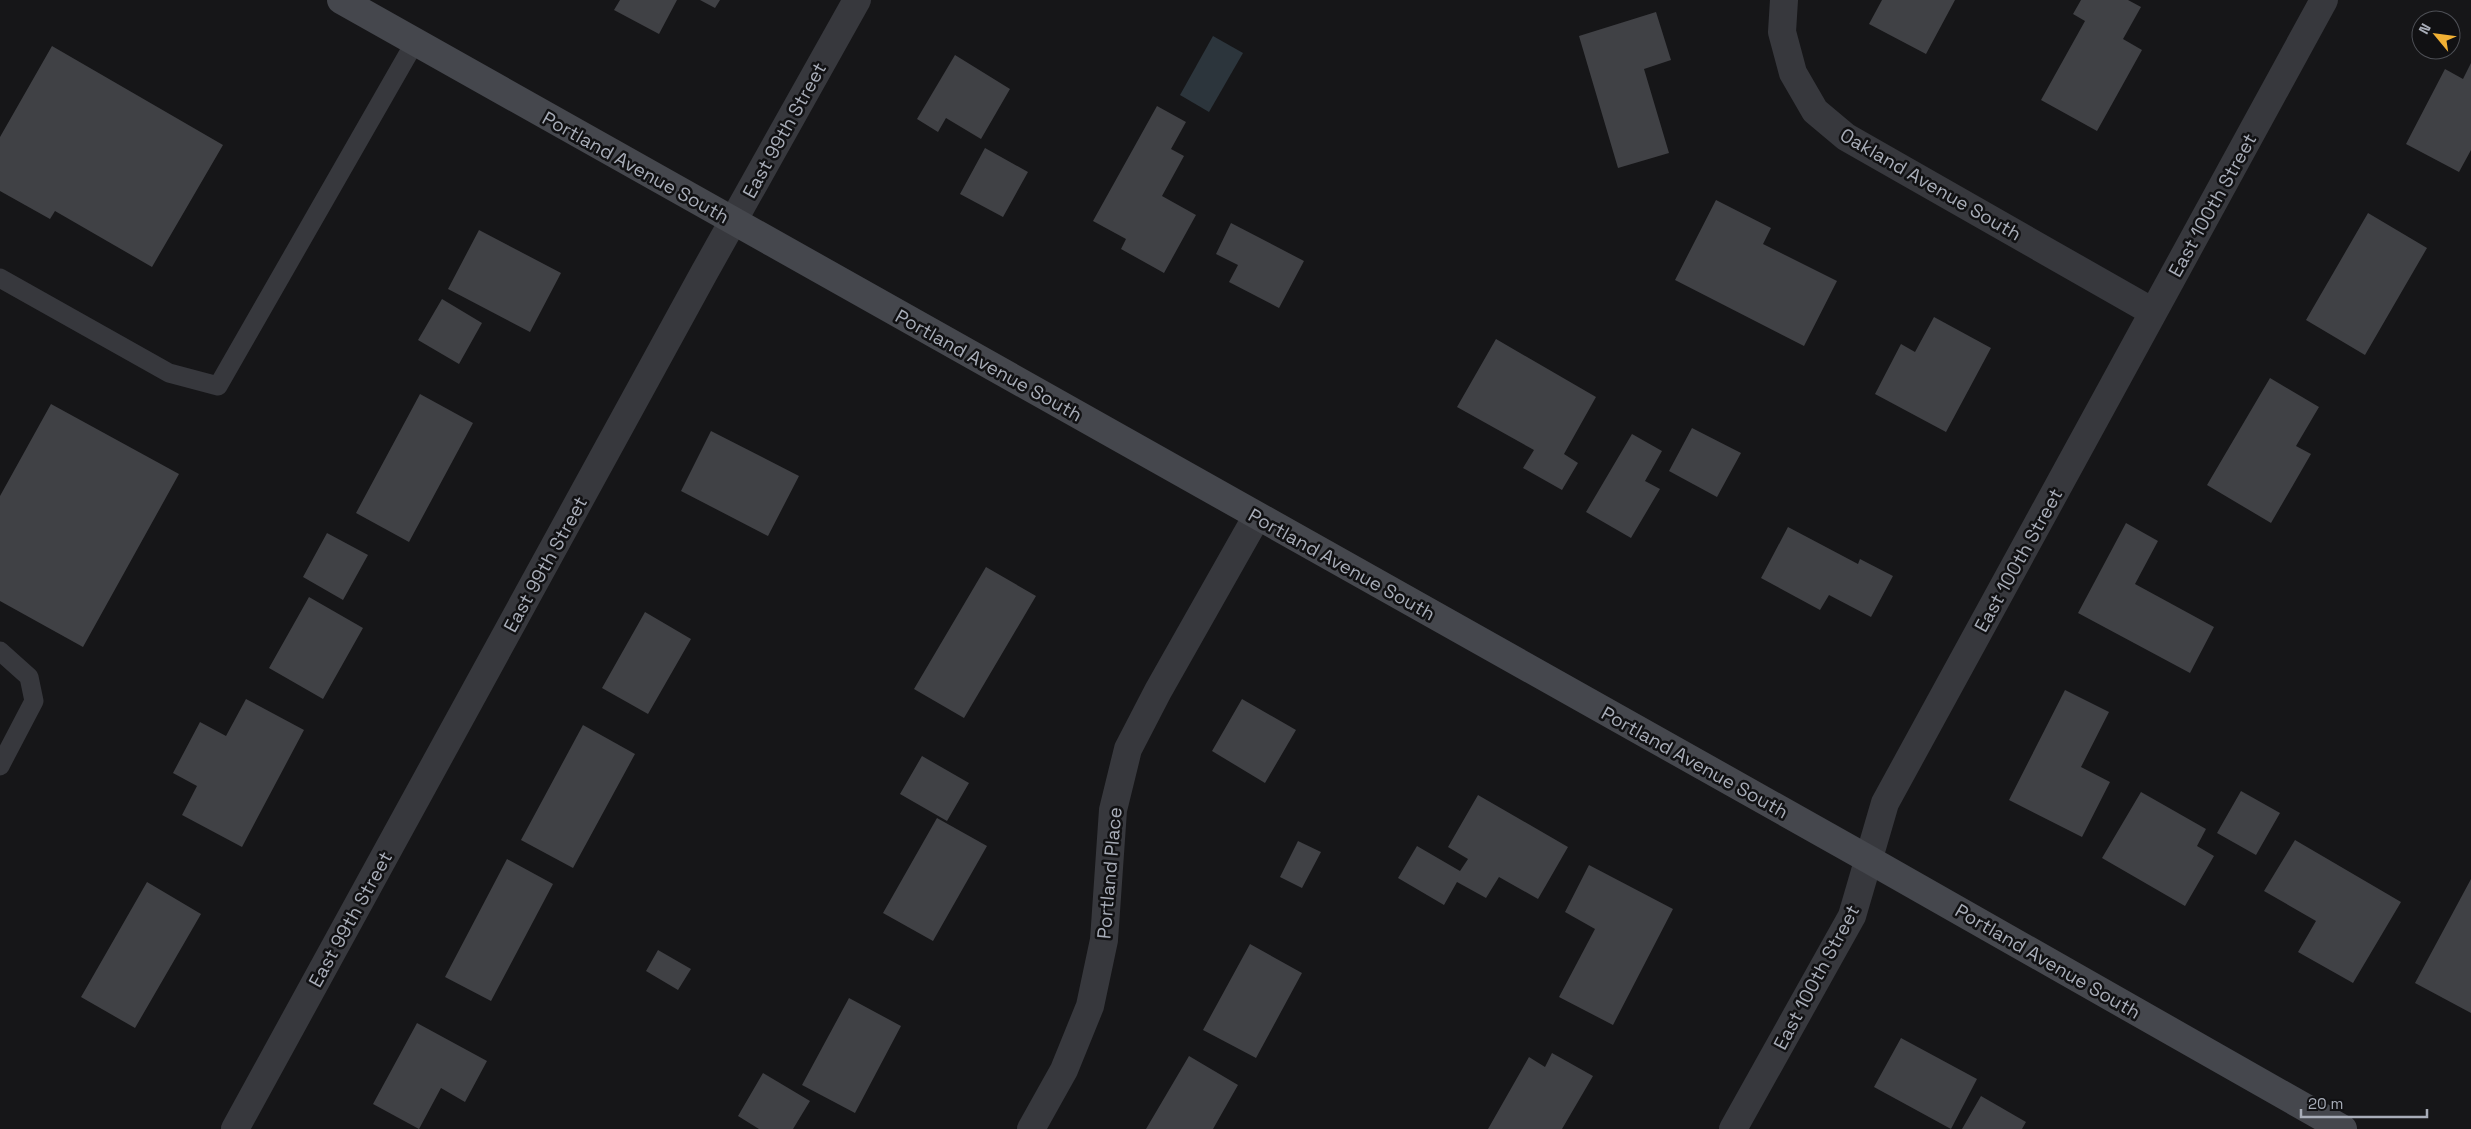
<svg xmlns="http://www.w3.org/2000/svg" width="2471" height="1129" font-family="'Space Grotesk',sans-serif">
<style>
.water{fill:#2c353c}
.building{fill:#404145}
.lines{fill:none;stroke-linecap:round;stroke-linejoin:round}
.lane{stroke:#37383d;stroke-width:19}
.street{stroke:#37383d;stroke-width:28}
.secondary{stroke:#45474d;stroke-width:28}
.labels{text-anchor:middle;stroke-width:5;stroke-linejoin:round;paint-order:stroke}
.street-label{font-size:19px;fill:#a8adb8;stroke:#111113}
</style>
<rect width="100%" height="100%" fill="#161618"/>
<path class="water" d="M1213,36L1243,53L1209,112L1180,95Z"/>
<path class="building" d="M620,0H677L659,34L614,10Z
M700,0H720L715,8Z
M1882,0H1955L1926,54L1869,24Z
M2081,0H2128L2141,7L2123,39L2142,50L2097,131L2041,100L2085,21L2073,14Z
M1656,12L1671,60L1644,69L1669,153L1618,168L1579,36Z
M52,46L223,145L152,267L55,211L50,219L0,191V137Z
M955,55L1010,89L981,139L946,118L938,132L917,119Z
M2471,63V150L2459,172L2406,144L2445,69L2463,79Z
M1157,106L1186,122L1171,149L1184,156L1162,196L1196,215L1164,273L1121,249L1126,239L1093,221Z
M985,148L1028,172L1003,217L960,194Z
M1716,200L1771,228L1763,244L1837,281L1804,346L1675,280Z
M2368,213L2427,248L2365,355L2306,320Z
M1231,223L1304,261L1279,308L1229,282L1238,265L1216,254Z
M479,230L561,273L530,332L448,289Z
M442,299L482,323L459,364L418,340Z
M1934,317L1991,348L1946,432L1875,394L1901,344L1915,352Z
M1496,339L1596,397L1564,454L1578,463L1562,490L1523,468L1534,450L1457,407Z
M2270,378L2319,407L2296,446L2311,454L2271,523L2207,485Z
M420,394L473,423L409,542L356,513Z
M51,404L179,474L83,647L0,601V496Z
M1692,428L1741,453L1717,497L1669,471Z
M711,431L799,476L768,536L681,491Z
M1632,434L1662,451L1645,481L1660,489L1631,538L1586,512Z
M2126,523L2158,541L2135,584L2214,627L2190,673L2078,613Z
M1788,527L1858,564L1860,559L1893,576L1871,617L1829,595L1820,610L1761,578Z
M327,533L368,555L343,600L303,577Z
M986,567L1036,596L964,718L914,689Z
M309,597L363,628L323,699L269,668Z
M645,612L691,639L648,714L602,688Z
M2065,690L2109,712L2081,767L2110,782L2082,837L2009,800Z
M246,699L304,730L242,847L182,815L197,786L173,773L200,722L226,736Z
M1242,699L1296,730L1265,783L1212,751Z
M583,725L635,754L573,868L521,840Z
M922,756L969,783L947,821L900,794Z
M2241,791L2280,813L2256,855L2217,833Z
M2141,792L2206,829L2197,846L2214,856L2185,906L2102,858Z
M1478,795L1568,847L1538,899L1499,877L1486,898L1457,882L1444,905L1398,878L1417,846L1460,871L1468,859L1448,847Z
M937,818L987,846L933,941L883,913Z
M2295,840L2401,902L2353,983L2298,952L2316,921L2264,891Z
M1298,841L1321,852L1302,888L1280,877Z
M507,859L553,884L491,1001L445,977Z
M1589,865L1673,909L1613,1025L1559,997L1595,929L1565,912Z
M2471,879V1013L2415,983Z
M147,882L201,914L135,1028L81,997Z
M1250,944L1302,973L1256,1058L1203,1030Z
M658,950L691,969L678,990L646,971Z
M849,998L901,1026L855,1113L802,1085Z
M417,1023L487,1061L465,1102L441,1088L419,1129L373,1104Z
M1901,1038L1977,1079L1951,1129L1874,1087Z
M1552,1053L1593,1076L1562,1129H1488L1529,1057L1545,1067Z
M1189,1056L1238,1085L1213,1129H1146Z
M763,1073L810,1101L793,1129H759L738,1116Z
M1981,1096L2026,1122L2022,1129H1962Z"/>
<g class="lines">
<path class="lane" d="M0,278L169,373L218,386L415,42
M0,651L29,677L34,701L0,766"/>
<path class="street" d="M1784,0L1782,32L1793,73L1815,111L1846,137L2153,312
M235,1129L704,273L857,0
M1031,1129L1064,1070L1090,1006L1104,940L1113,810L1128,749L1158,691L1257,516
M1733,1129L1852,916L1885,803L2324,0"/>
<path class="secondary" d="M341,0L1868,859L2343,1129"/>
</g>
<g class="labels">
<g class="street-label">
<text transform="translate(784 130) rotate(-61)" y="7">East 99th Street</text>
<text transform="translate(636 167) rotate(29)" y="7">Portland Avenue South</text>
<text transform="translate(1931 184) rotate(30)" y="7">Oakland Avenue South</text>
<text transform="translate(2212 205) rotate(-61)" y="7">East 100th Street</text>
<text transform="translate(989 365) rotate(29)" y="7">Portland Avenue South</text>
<text transform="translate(2018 560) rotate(-61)" y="7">East 100th Street</text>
<text transform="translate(545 564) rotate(-61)" y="7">East 99th Street</text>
<text transform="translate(1342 564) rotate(29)" y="7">Portland Avenue South</text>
<text transform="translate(1695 762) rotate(29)" y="7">Portland Avenue South</text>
<text transform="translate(1109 873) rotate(-85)" y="7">Portland Place</text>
<text transform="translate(350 919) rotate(-61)" y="7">East 99th Street</text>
<text transform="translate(2048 961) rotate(30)" y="7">Portland Avenue South</text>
<text transform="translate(1816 977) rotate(-62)" y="7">East 100th Street</text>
</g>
</g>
<g transform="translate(2436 35) rotate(299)"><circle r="24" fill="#111113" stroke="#4d4f55"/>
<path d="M0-4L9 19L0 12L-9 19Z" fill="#f2b134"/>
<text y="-8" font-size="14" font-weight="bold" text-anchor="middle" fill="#a8adb8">N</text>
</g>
<path d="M2301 1109v8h126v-8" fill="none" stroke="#a8adb8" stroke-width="2.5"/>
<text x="2308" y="1109" font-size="15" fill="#a8adb8" stroke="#111113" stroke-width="4" paint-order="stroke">20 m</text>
</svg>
